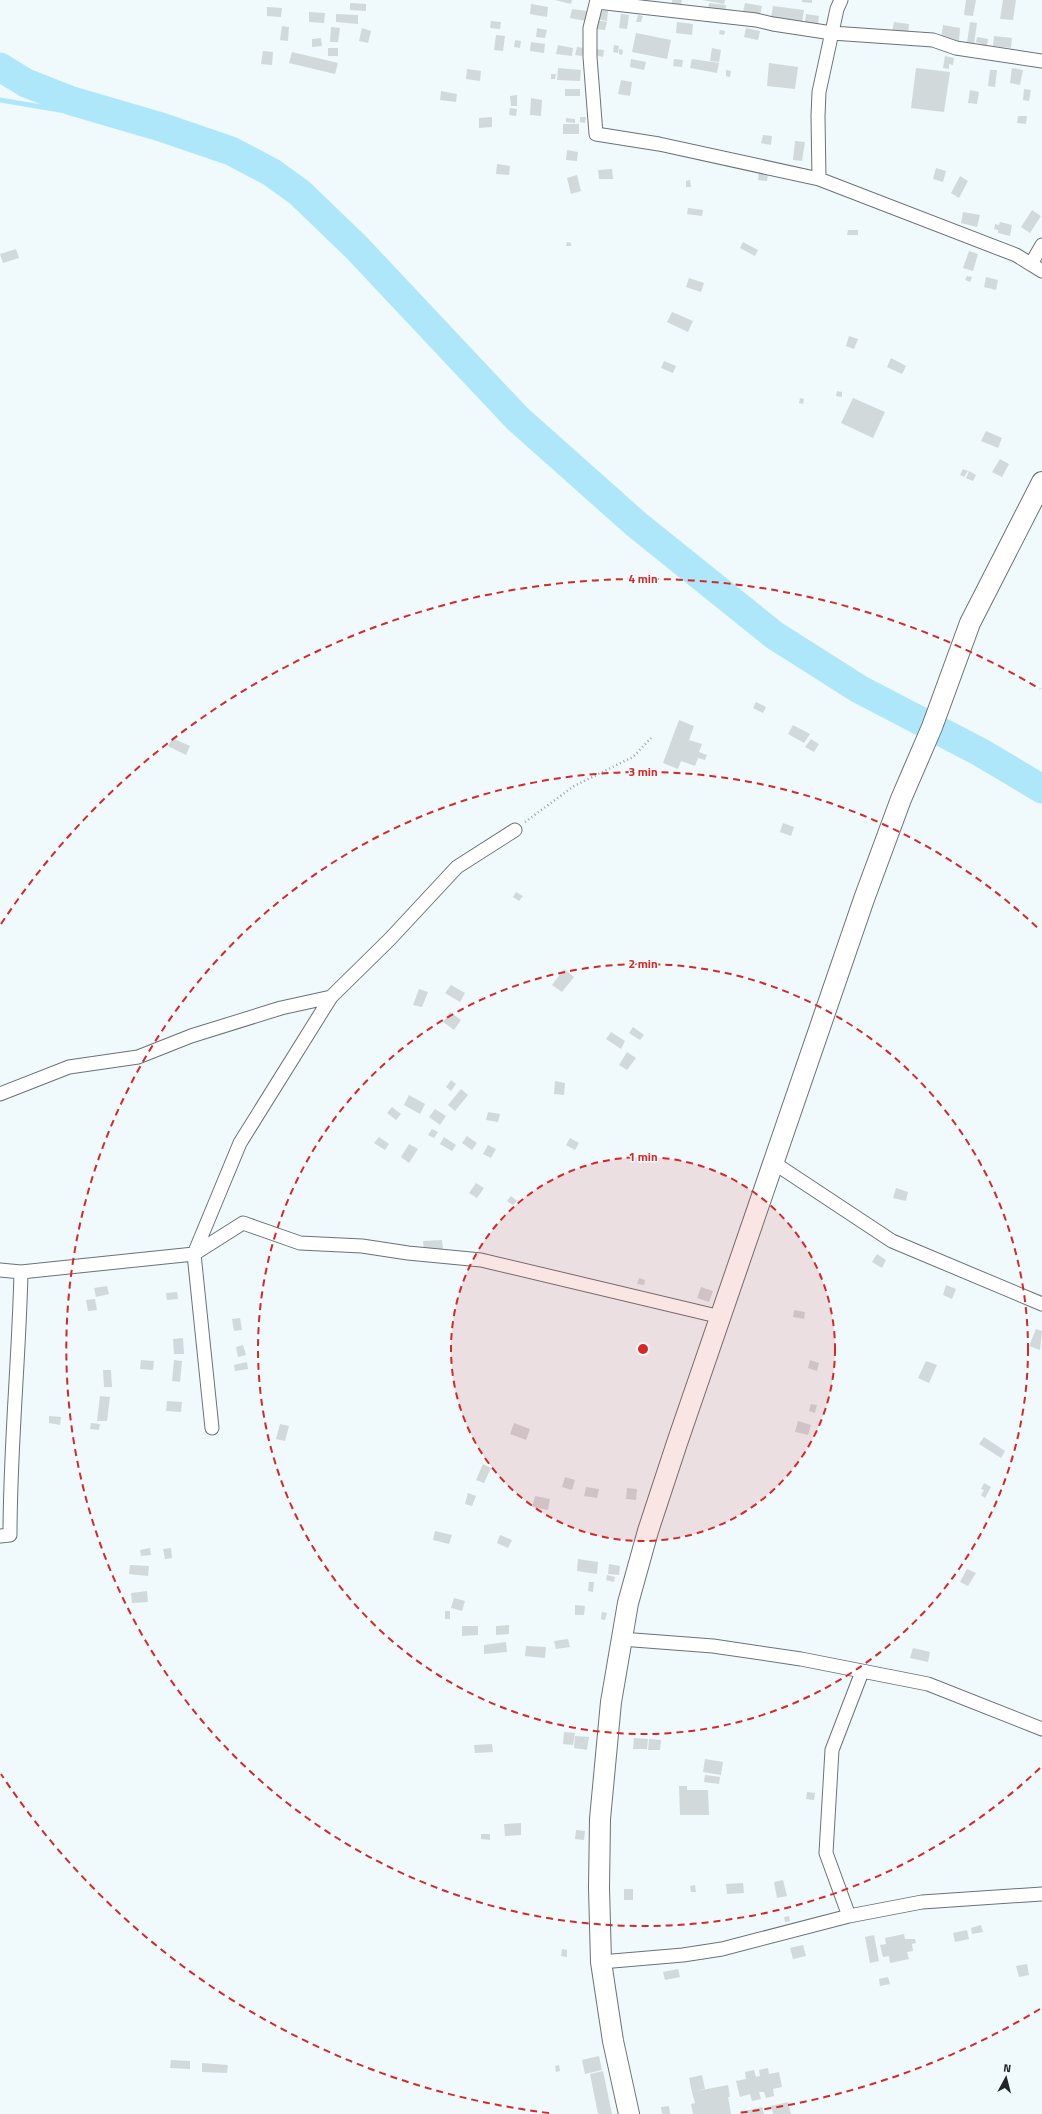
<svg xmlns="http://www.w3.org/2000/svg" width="1042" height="2114" font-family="'Titillium Web',sans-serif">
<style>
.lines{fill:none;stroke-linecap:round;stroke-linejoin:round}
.stream{stroke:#afe7fa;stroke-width:5}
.river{stroke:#afe7fa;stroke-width:29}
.building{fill:#d1d9db}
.minor-casing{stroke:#6b7275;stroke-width:15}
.primary-casing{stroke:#6b7275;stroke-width:22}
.path{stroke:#9da4a5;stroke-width:2.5;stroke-dasharray:1 3;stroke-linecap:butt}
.minor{stroke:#fff;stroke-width:13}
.primary{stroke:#fff;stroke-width:20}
.ring{fill:none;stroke:#d62828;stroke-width:2;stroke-dasharray:7 5}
.centre{fill:#d62828;stroke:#f0f9fb;stroke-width:2}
.ring-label{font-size:12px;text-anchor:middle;font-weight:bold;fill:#d62828;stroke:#f0f9fb;stroke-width:3;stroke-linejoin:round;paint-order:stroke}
</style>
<rect width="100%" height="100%" fill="#f0f9fb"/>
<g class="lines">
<path class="stream" d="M0,100L161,127"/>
<path class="river" d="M0,67L26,83L72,101L161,127L231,151L271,172L300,193L357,248L517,418L636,524L774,635L859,689L980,752L1042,789"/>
</g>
<path class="building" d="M555,0H572L571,4Z
M672,0H682L681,5H672Z
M702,0H725L724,4Z
M802,0H812V3L802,2Z
M966,0H976L973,16L964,15Z
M1003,0H1016L1013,20L1000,19Z
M350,3L366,4V11L350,10Z
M709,3L726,5L725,13L708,11Z
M745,3L762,6L760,15L743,12Z
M531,4L548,7L547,17L530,14Z
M773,6L804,10L802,23L771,18Z
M267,7L282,8L281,17L267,16Z
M572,9L587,11L586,21L570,18Z
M596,10L608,11L607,21L595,19Z
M309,12L325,13L324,23L309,22Z
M336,14L358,15V24L336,22Z
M621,14L629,15L627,29L619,28Z
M806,14L819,16L818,24L805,22Z
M638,15L643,16L641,22H636Z
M596,20L607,22L605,30L594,29Z
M491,21L501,22L500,29L490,28Z
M677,22L693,24L692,35L676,33Z
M894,22L909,24L908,34L892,32Z
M970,22L977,23L974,44L967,43Z
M943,25L960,28L959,41L941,38Z
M282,26L289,27L288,41L280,40Z
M331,27L340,28L338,42H330Z
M362,28L371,31L368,43L359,41Z
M537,28L547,30L545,38L536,37Z
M746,28L760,31L758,40L744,37Z
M720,30L725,31L724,35L719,34Z
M636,33L671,40L667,59L632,52Z
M496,35L505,36L503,51L494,50Z
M994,36L1012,38L1011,48L993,46Z
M977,37L988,39L987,46L976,42Z
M321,38L322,46L312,47V39Z
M515,40L521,41L520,48L514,47Z
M531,42L545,44L544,53L530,51Z
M558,45L573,48L572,56L556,54Z
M614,45L619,46L618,53L613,52Z
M577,47L584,48L582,56L575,55Z
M328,48H338V56H328Z
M712,48L721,50L719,62L710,61Z
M595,49L604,50L603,57L594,55Z
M619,49L623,50L622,55L619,54Z
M263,51L273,52L272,65L261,64Z
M292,52L338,63L335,74L289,63Z
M945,56L954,58L953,65L949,64V69L943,68Z
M631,59L646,62L644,70L630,67Z
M674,59L683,60L682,67L673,66Z
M692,59L719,63L717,73L690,68Z
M769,63L798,67L795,89L767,86Z
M558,68L581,70L580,81L557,80Z
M916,68L950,72L944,112L911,108Z
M1012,68L1023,70L1020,85L1010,83Z
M467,69L481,71L480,81L466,79Z
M726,70L731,71L730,77L726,76Z
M990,70H997L995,87L988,86Z
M551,74H556L555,79H551Z
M621,80L632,82L630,96L618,94Z
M565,89H580V96H565Z
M1024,89L1031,90L1029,101L1023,100Z
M970,90L979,92L977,104L968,103Z
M441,91L457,94L456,102L440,100Z
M517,95V106H511L510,96Z
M531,98L542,100L541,116L530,115Z
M510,108L517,109L516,116L509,115Z
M1018,116H1027L1026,124L1017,123Z
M492,117V127L479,128V118Z
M580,117H586L585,123L580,122Z
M566,118L575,119V123L566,122Z
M563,124H579V134H563Z
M763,135L772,136L771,145L761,143Z
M795,141L805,142L802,161L793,160Z
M567,150L578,152L577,161L566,160Z
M497,164L510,166L509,175L496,174Z
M936,168L946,171L943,182L933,179Z
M612,169L613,179H599L598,170Z
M759,172L768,173L767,181L758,180Z
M577,175L581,191L571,194L567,178Z
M960,176L968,181L959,198L951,193Z
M690,180L691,187H686V181Z
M688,208L703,210L702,216L687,214Z
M1032,210L1041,216L1030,233L1021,227Z
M963,212L980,215L977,227L961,223Z
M1000,222L1012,225L1010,236L998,233V230L994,229L995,224L999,225Z
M848,230H858V235H847Z
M567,242L571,243V246H566Z
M743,242L758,250L755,256L740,248Z
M16,249L19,258L3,263L0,254Z
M969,251L978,254L973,271L963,268Z
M967,276L972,277L970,282L965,280Z
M986,277L998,280L996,290L984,287Z
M689,278L704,283L701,292L686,287Z
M672,312L693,321L688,332L667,322Z
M849,336L858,339L854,349L846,346Z
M891,358L906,366L902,374L887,367Z
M664,361L676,366L673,373L661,368Z
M837,391L842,392V397L836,396Z
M800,398L804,399L803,404L799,403Z
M853,398L885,412L873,438L841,423Z
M986,431L1002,438L998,448L981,441Z
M1000,459L1009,464L1002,477L992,472Z
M963,469L968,471L964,477L960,475Z
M969,471L976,475L973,481L966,478Z
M756,702L766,707L763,713L753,708Z
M679,720L694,726L689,740L702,744L699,752L707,755L705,760L698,758L695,766L681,761L678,769L663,763Z
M793,725L810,734L804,743L788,734Z
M172,738L190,746L186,755L168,746Z
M811,739L819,744L814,752L805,747Z
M783,823L794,827L791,836L780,832Z
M516,892L523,896L519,901L513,897Z
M564,969L574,977L562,992L552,985Z
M451,985L465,993L460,1002L445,993Z
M419,989L428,992L422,1007L413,1005Z
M450,1012L461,1020L454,1030L443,1022Z
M633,1027L644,1035L640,1040L629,1033Z
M611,1032L625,1041L621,1049L606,1039Z
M627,1052L636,1058L627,1070L619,1065Z
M451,1080L456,1084L451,1091L446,1087Z
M555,1081L565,1083L564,1095L554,1094Z
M461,1089L468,1095L455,1111L448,1105Z
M409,1095L425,1104L420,1114L404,1105Z
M392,1107L401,1114L396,1120L387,1113Z
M435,1109L446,1116L440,1125L429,1117Z
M488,1112L500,1114L498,1122L486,1120Z
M432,1129L438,1132L434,1138L428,1135Z
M467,1136L477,1143L472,1150L462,1143Z
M379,1137L389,1144L385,1150L374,1143Z
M444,1137L456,1145L452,1151L440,1144Z
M570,1138L579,1143L575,1150L566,1145Z
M409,1144L418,1149L409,1163L401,1157Z
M488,1145L496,1149L491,1158L483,1154Z
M476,1183L484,1188L477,1198L469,1193Z
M896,1188L908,1192L906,1201L893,1198Z
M511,1196L517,1201L513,1205L507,1201Z
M442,1240L443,1250L424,1251L423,1241Z
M877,1254L886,1260L882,1268L872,1262Z
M639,1278L645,1280L644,1285L637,1284Z
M946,1285L956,1289L952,1299L943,1295Z
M107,1286L109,1294L96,1297L94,1288Z
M701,1287L713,1291L709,1302L697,1298Z
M177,1292L178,1299L167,1300L166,1293Z
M95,1299L97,1310L88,1311L86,1300Z
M794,1310L805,1312L804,1319L793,1317Z
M240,1318L242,1330L234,1331L232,1319Z
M1036,1329L1042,1331L1040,1350L1029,1346Z
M183,1338L184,1354H174L173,1339Z
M243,1345L246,1355L238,1357L236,1347Z
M141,1360L154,1361L153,1370L140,1369Z
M174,1360L182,1361L180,1382L172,1381Z
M810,1360L819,1363L817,1371L808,1368Z
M926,1361L937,1365L929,1383L918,1378Z
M247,1362L248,1369L235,1371L234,1365Z
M103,1370H111L112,1387H104Z
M100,1396L110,1397L107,1421H97Z
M167,1401L182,1402L181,1412L166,1411Z
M811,1404L817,1405L815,1413L809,1411Z
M49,1416L61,1417L60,1425L49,1423Z
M798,1421L811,1425L808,1435L795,1432Z
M91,1423L100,1424L99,1430L90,1429Z
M514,1423L530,1429L526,1440L510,1434Z
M280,1424L289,1426L285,1441L276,1439Z
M984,1437L1005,1451L1001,1458L979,1444Z
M483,1464L491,1468L484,1483L476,1480Z
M565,1477L575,1480L572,1490L562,1487Z
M984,1483L991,1487L985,1498L981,1495L984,1490L981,1489Z
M586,1487L599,1489L597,1498L584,1496Z
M627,1488L637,1489L636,1500L626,1499Z
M468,1493L476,1496L472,1506L465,1504Z
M535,1496L550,1499L548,1510L532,1507Z
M435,1531L452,1535L449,1544L433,1540Z
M500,1535L512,1540L508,1548L497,1543Z
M150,1548L151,1555L141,1556L140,1550Z
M171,1548L172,1558L165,1559L163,1549Z
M578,1559L598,1562L597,1574L577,1571Z
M609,1564L620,1566L619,1575L608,1574Z
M130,1565L149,1566L148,1576L129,1574Z
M967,1569L976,1573L968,1586L960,1582Z
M607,1575L615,1577L614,1582L606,1580Z
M589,1582H594L593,1592L588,1591Z
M147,1591L148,1602L132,1603L131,1593Z
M454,1598L465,1601L462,1611L451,1608Z
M575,1605L585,1606L584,1615H575Z
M445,1611H450V1619H445Z
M602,1612L607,1613L605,1620L601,1619Z
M509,1625V1634L496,1635V1626Z
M462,1626H478V1635L462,1636Z
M568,1639L570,1647L556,1649L554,1641Z
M506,1642L507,1652L484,1654V1645Z
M526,1646L546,1647L545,1658L525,1656Z
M913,1648L930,1652L928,1662L910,1658Z
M564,1732L575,1733L573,1745L563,1744Z
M575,1736L589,1737L587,1750L574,1748Z
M634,1738L648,1739L647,1749H633Z
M649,1739L661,1740L660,1750H648Z
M492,1744L493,1752L475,1753L474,1745Z
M705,1759L723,1762L721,1775L703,1772Z
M705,1775L720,1777L719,1784L704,1782Z
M679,1786H687V1790H708L709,1815H680Z
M807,1792L815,1793L814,1800L806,1799Z
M521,1823V1835L505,1836L504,1824Z
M576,1830L585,1831L584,1840L575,1839Z
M481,1834H490V1840L481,1839Z
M783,1880L787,1896L777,1898L774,1882Z
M743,1883L744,1893L727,1894L726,1884Z
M695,1885L696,1892H691L690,1886Z
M624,1889H633V1900H624Z
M789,1916L790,1921L785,1922L784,1917Z
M981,1925L983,1932L972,1934L971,1928Z
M967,1930L969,1939L955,1942L953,1933Z
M904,1934L905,1939H915L916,1943L912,1944L913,1951L907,1952L909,1959L890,1963L889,1956L883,1957L880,1945L886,1944L885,1938Z
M874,1935L879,1961L870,1963L865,1937Z
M803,1945L806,1956L793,1959L790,1948Z
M562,1949L567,1950V1957L561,1956Z
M1027,1964L1029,1975L1019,1977L1016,1966Z
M678,1969L680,1977L665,1980L663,1972Z
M888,1977L890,1984L880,1986L879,1979Z
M599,2056L602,2070L585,2074L582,2060Z
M171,2060L190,2061V2069L170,2068Z
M202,2063L228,2065L227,2073L202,2072Z
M559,2065L560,2071L556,2072L555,2066Z
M768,2068L769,2074L779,2072L782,2087L773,2089L774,2096L766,2098L764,2092H759L761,2099L752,2101L750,2094L740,2097L736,2081L746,2079L745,2072L754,2070L756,2077L760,2076L759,2070Z
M603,2071L612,2114H598L590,2074Z
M702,2075L705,2089L692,2092L689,2078Z
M728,2085L730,2097H728L731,2114H693L691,2104L695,2103L692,2092Z
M788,2102L791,2114H773L771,2106Z
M669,2106L670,2114H662L661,2107Z
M762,2107L764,2114H746L745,2111Z"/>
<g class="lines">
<g class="minor-casing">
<path id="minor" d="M597,0L590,28V57L596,134L659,144L819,179L1016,255L1042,271
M597,2L756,20L773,24L832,33L933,40L956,48L1042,61
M819,179L818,116L819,92L837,9L841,0
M1031,264L1042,245
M0,1094L69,1067L138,1057L191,1036L281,1008L331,997L390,939L457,867L515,830
M774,1163L892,1241L1042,1304
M0,1270L21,1272L194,1254L243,1223L300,1243L362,1246L408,1253L481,1260L721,1317
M212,1428L194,1254L240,1143L331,997
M0,1536L10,1535C10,1447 19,1360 21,1272
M621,1639L713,1646L801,1659L928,1684L1042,1729
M849,1916L826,1853L832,1750L862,1672
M601,1962L683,1955L722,1949L849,1916L922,1902L1042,1894"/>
</g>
<g class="primary-casing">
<path id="primary" d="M629,2114L613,2041L601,1962L599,1888L600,1819L611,1702L628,1603L648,1531L677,1443L864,899L901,799L932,727L970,623L1042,482"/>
</g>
<path class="path" d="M525,822L574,786L633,757L651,738"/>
<use href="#minor" class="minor"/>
<use href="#primary" class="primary"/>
</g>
<circle cx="643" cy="1349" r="192" fill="#d62828" fill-opacity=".12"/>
<g class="ring">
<circle cx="643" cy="1349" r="192"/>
<circle cx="643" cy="1349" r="385"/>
<path d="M1040 1768A577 577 0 1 1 1040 930"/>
<path d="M1040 2009A770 770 0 0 1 737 2113M549 2113A770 770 0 0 1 1 1774M1 924A770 770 0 0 1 1040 689"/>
</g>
<circle cx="643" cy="1349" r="6" class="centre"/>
<g class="ring-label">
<text x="643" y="583">4 min</text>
<text x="643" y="776">3 min</text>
<text x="643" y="968">2 min</text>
<text x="643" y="1161">1 min</text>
</g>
<g transform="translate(1006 2078) rotate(7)" stroke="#f0f9fb" stroke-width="3" paint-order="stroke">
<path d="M0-3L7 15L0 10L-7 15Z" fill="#232627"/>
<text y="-6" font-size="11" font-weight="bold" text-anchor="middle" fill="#232627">N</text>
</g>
</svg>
